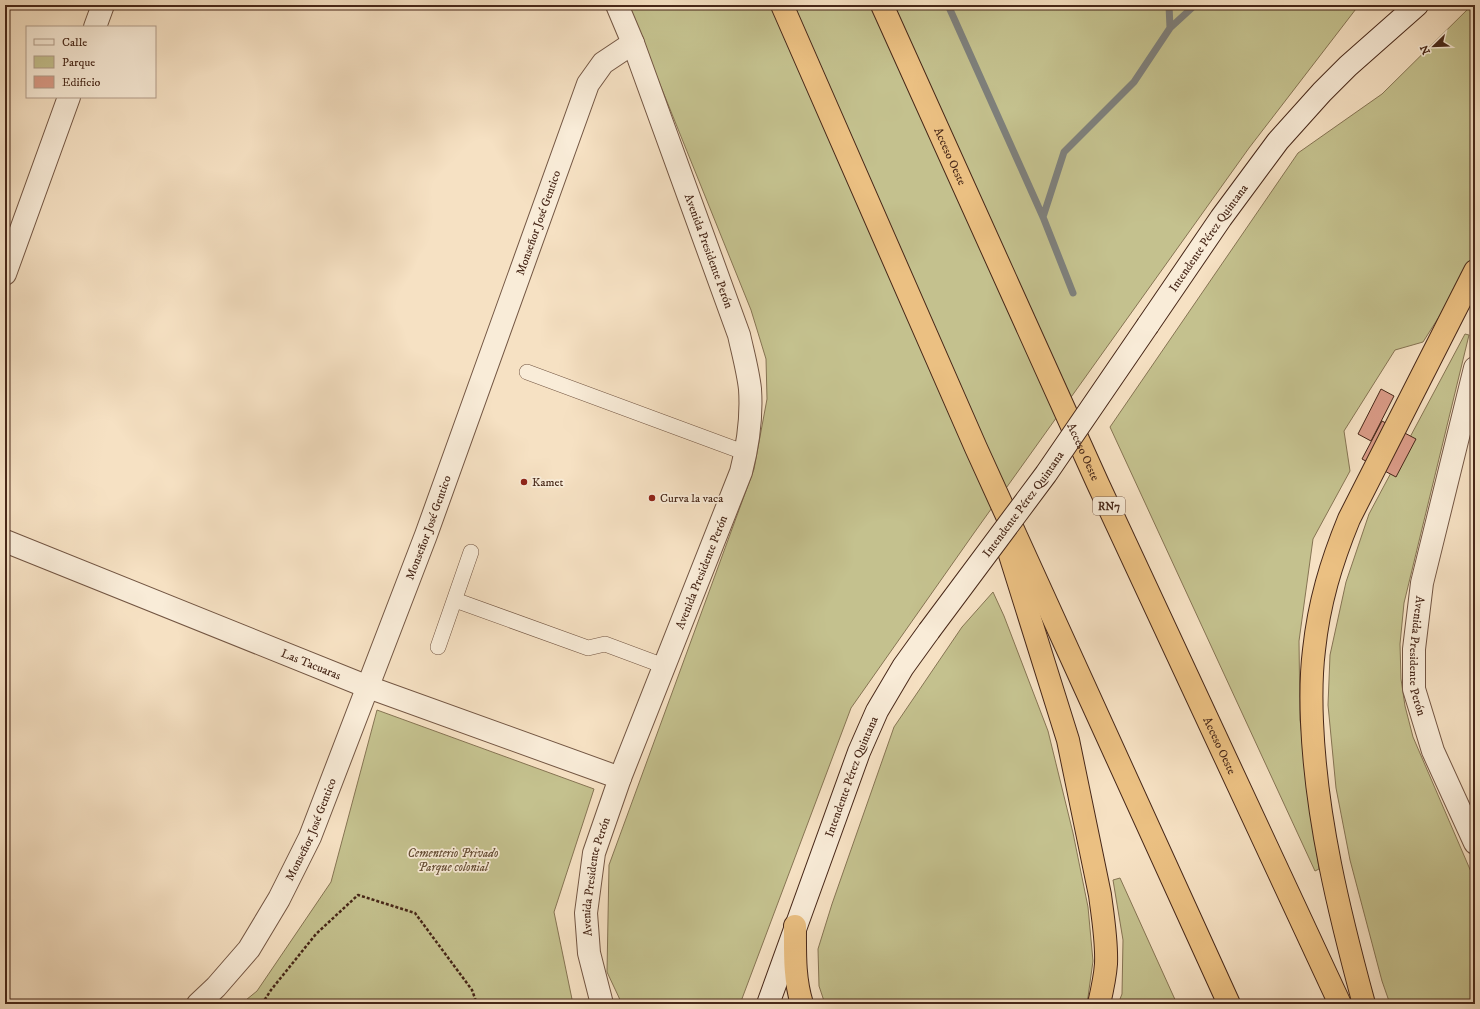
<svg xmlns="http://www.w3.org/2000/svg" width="1480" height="1009" font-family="'IM FELL DW Pica',serif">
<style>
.green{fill:#c4c18e;stroke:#867453}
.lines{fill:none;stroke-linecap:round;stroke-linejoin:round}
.stream{stroke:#7e807c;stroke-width:7}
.building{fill:#da9b87;stroke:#472718}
.service-casing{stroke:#735643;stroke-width:16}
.minor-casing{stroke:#735643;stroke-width:24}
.tertiary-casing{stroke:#735643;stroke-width:24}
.secondary-casing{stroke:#472718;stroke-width:24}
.motorway-casing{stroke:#472718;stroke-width:24}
.path{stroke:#472718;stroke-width:2.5;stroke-dasharray:3 2;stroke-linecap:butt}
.service{stroke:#f9ecd8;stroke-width:15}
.minor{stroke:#f9ecd8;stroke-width:22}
.tertiary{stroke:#f9ecd8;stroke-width:22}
.secondary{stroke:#f9ecd8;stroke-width:22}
.motorway{stroke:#ebc082;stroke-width:22}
.secondary-bridge-casing{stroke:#472718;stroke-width:24;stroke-linecap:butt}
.secondary-bridge{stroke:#f9ecd8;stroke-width:22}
.poi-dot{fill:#8f2418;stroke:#f9ecd8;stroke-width:1.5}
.labels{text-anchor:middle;stroke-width:3.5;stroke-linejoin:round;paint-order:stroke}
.shield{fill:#f9ecd8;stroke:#7c6252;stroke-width:1}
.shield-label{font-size:11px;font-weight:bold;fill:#472718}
.street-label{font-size:12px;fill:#472718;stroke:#f9ecd8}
.poi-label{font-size:12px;fill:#472718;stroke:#f9ecd8;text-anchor:start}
.park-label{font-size:12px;font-style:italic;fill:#664e36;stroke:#f9ecd8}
</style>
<rect width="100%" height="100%" fill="#f6e1c3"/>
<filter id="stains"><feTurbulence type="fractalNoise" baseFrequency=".005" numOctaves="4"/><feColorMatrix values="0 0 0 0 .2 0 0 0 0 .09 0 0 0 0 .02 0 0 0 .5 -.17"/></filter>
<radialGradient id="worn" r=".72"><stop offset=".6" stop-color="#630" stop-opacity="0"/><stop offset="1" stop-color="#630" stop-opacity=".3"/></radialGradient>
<path class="green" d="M628,5H1359L1249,148L974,533L851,708L740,1004H622L607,972L609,865L754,469L767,399L766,359L751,310Z
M1472,5H1475V260L1423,342L1395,350L1344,431L1350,471L1313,539L1299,641L1300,720L1319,869L1315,871L1110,427L1298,153L1382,94Z
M1465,334L1469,335L1404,603L1400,644L1401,679L1405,706L1413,737L1475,881V1004H1390L1382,981L1350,860L1336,788L1328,705L1330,655L1346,582L1369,514Z
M993,592L1004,616L1048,731L1073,833L1088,907L1093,961L1088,997L1086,1004H825L819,986L818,949L832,904L894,727L962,627Z
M377,710L594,789L554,912L573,1004H241L257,991L331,882Z
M1120,878L1177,1004H1118L1122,994L1123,940L1113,880Z"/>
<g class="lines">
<path class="stream" d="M948,5L1043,217L1073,293
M1170,28L1195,5
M1043,217L1064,152L1134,82L1170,28L1169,5"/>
</g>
<path class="building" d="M1381,389L1394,396L1371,441L1358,434Z
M1382,421L1416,439L1396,477L1362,459Z"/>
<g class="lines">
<g class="service-casing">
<path id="service" d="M527,372L746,453
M455,600L588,648L605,644L664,666
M438,647L471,552"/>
</g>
<g class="minor-casing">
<g id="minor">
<path d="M95,27L103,5"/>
<path d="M5,274L69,97"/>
<path id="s1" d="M5,541L368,687L620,778"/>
<path id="s2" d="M198,1004L216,987L249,949L279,899L310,837L426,535L588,84L603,63L633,43"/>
</g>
</g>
<g class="tertiary-casing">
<g id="tertiary">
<path id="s3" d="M1475,368L1422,583L1414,649V689L1433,751L1475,843"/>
<path id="s4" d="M602,1004L589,953L586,913L594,853L620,778L741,472C748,445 752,418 750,389C748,371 743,353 739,335L633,43L617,5"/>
</g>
</g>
<g class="secondary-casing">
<g id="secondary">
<path id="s5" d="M1148,325L1221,218L1278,141L1322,92L1348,66L1417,5"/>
<path id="s6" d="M768,1004L859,752L877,711L903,667L929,631"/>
</g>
</g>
<g class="motorway-casing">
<g id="motorway">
<path d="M782,5L976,448L1229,1004"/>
<path id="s7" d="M882,5L1098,484L1340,1004"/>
<path d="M1005,539L1068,740L1100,895C1103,918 1107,941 1106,964C1105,978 1102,991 1099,1004"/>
<path d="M795,926C795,953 794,978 802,1004"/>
<path d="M1364,1004C1339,912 1316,818 1312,722C1311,698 1311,674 1314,650C1319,603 1331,563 1349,519L1475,271"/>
</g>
</g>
<path class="path" d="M262,1004L271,990L316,934L358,895L415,913L472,990L477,1004"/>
<use href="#service" class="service"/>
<use href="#minor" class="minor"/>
<use href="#tertiary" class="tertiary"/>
<use href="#secondary" class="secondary"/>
<use href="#motorway" class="motorway"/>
<g class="secondary-bridge-casing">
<g id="secondary-bridge">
<path id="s8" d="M929,631L1046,474L1148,325"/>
</g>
</g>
<use href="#secondary-bridge" class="secondary-bridge"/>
</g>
<g class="poi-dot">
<circle cx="524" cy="482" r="4"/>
<circle cx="652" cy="498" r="4"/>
</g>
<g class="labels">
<rect class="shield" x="1093" y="497" width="32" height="18" rx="3"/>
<g class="shield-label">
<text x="1109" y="510">RN7</text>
</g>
<g class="street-label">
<text dy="4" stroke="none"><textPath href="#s7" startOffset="166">Acceso Oeste</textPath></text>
<text dy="4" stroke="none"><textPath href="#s2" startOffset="858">Monseñor José Gentico</textPath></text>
<text dy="4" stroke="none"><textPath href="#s5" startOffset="106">Intendente Pérez Quintana</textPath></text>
<text transform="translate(709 251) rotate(70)" y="4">Avenida Presidente Perón</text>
<text dy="4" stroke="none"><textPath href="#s7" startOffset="490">Acceso Oeste</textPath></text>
<text dy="4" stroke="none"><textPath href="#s8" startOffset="158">Intendente Pérez Quintana</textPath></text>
<text dy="4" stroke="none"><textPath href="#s2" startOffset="534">Monseñor José Gentico</textPath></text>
<text dy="4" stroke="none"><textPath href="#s4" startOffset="454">Avenida Presidente Perón</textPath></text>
<text dy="4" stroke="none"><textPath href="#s3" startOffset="295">Avenida Presidente Perón</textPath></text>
<text dy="4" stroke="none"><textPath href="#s1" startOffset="330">Las Tacuaras</textPath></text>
<text dy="4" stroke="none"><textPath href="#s7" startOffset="814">Acceso Oeste</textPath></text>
<text dy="4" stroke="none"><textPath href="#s6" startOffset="242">Intendente Pérez Quintana</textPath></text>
<text dy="4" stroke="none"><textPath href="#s2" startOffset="210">Monseñor José Gentico</textPath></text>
<text dy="4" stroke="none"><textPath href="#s4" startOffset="130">Avenida Presidente Perón</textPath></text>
</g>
<g class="poi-label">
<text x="532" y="486">Kamet</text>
<text x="660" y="502">Curva la vaca</text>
</g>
<g class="park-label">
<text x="453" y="857">Cementerio Privado<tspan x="453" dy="14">Parque colonial</tspan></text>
</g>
</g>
<rect width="1480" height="1009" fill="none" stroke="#f6e1c3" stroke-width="20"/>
<rect x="6" y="6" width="1468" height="997" fill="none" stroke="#472718" stroke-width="2"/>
<rect x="10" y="10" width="1460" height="989" fill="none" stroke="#472718"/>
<rect x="26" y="26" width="130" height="72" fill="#f9ecd8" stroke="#b29d8b"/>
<rect x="34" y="39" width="20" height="6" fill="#f9ecd8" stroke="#b29d8b"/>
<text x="62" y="46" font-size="12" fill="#472718">Calle</text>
<rect x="34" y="56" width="20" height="12" fill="#c4c18e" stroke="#b29d8b"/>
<text x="62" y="66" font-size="12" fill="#472718">Parque</text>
<rect x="34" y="76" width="20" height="12" fill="#da9b87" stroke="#b29d8b"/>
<text x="62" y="86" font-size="12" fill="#472718">Edificio</text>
<g transform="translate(1434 46) rotate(247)" stroke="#f9ecd8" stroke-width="3" paint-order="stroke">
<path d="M0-3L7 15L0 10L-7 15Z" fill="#472718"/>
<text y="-6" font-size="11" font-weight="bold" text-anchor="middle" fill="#472718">N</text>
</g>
<rect width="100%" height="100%" filter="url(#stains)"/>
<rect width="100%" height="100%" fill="url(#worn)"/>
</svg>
